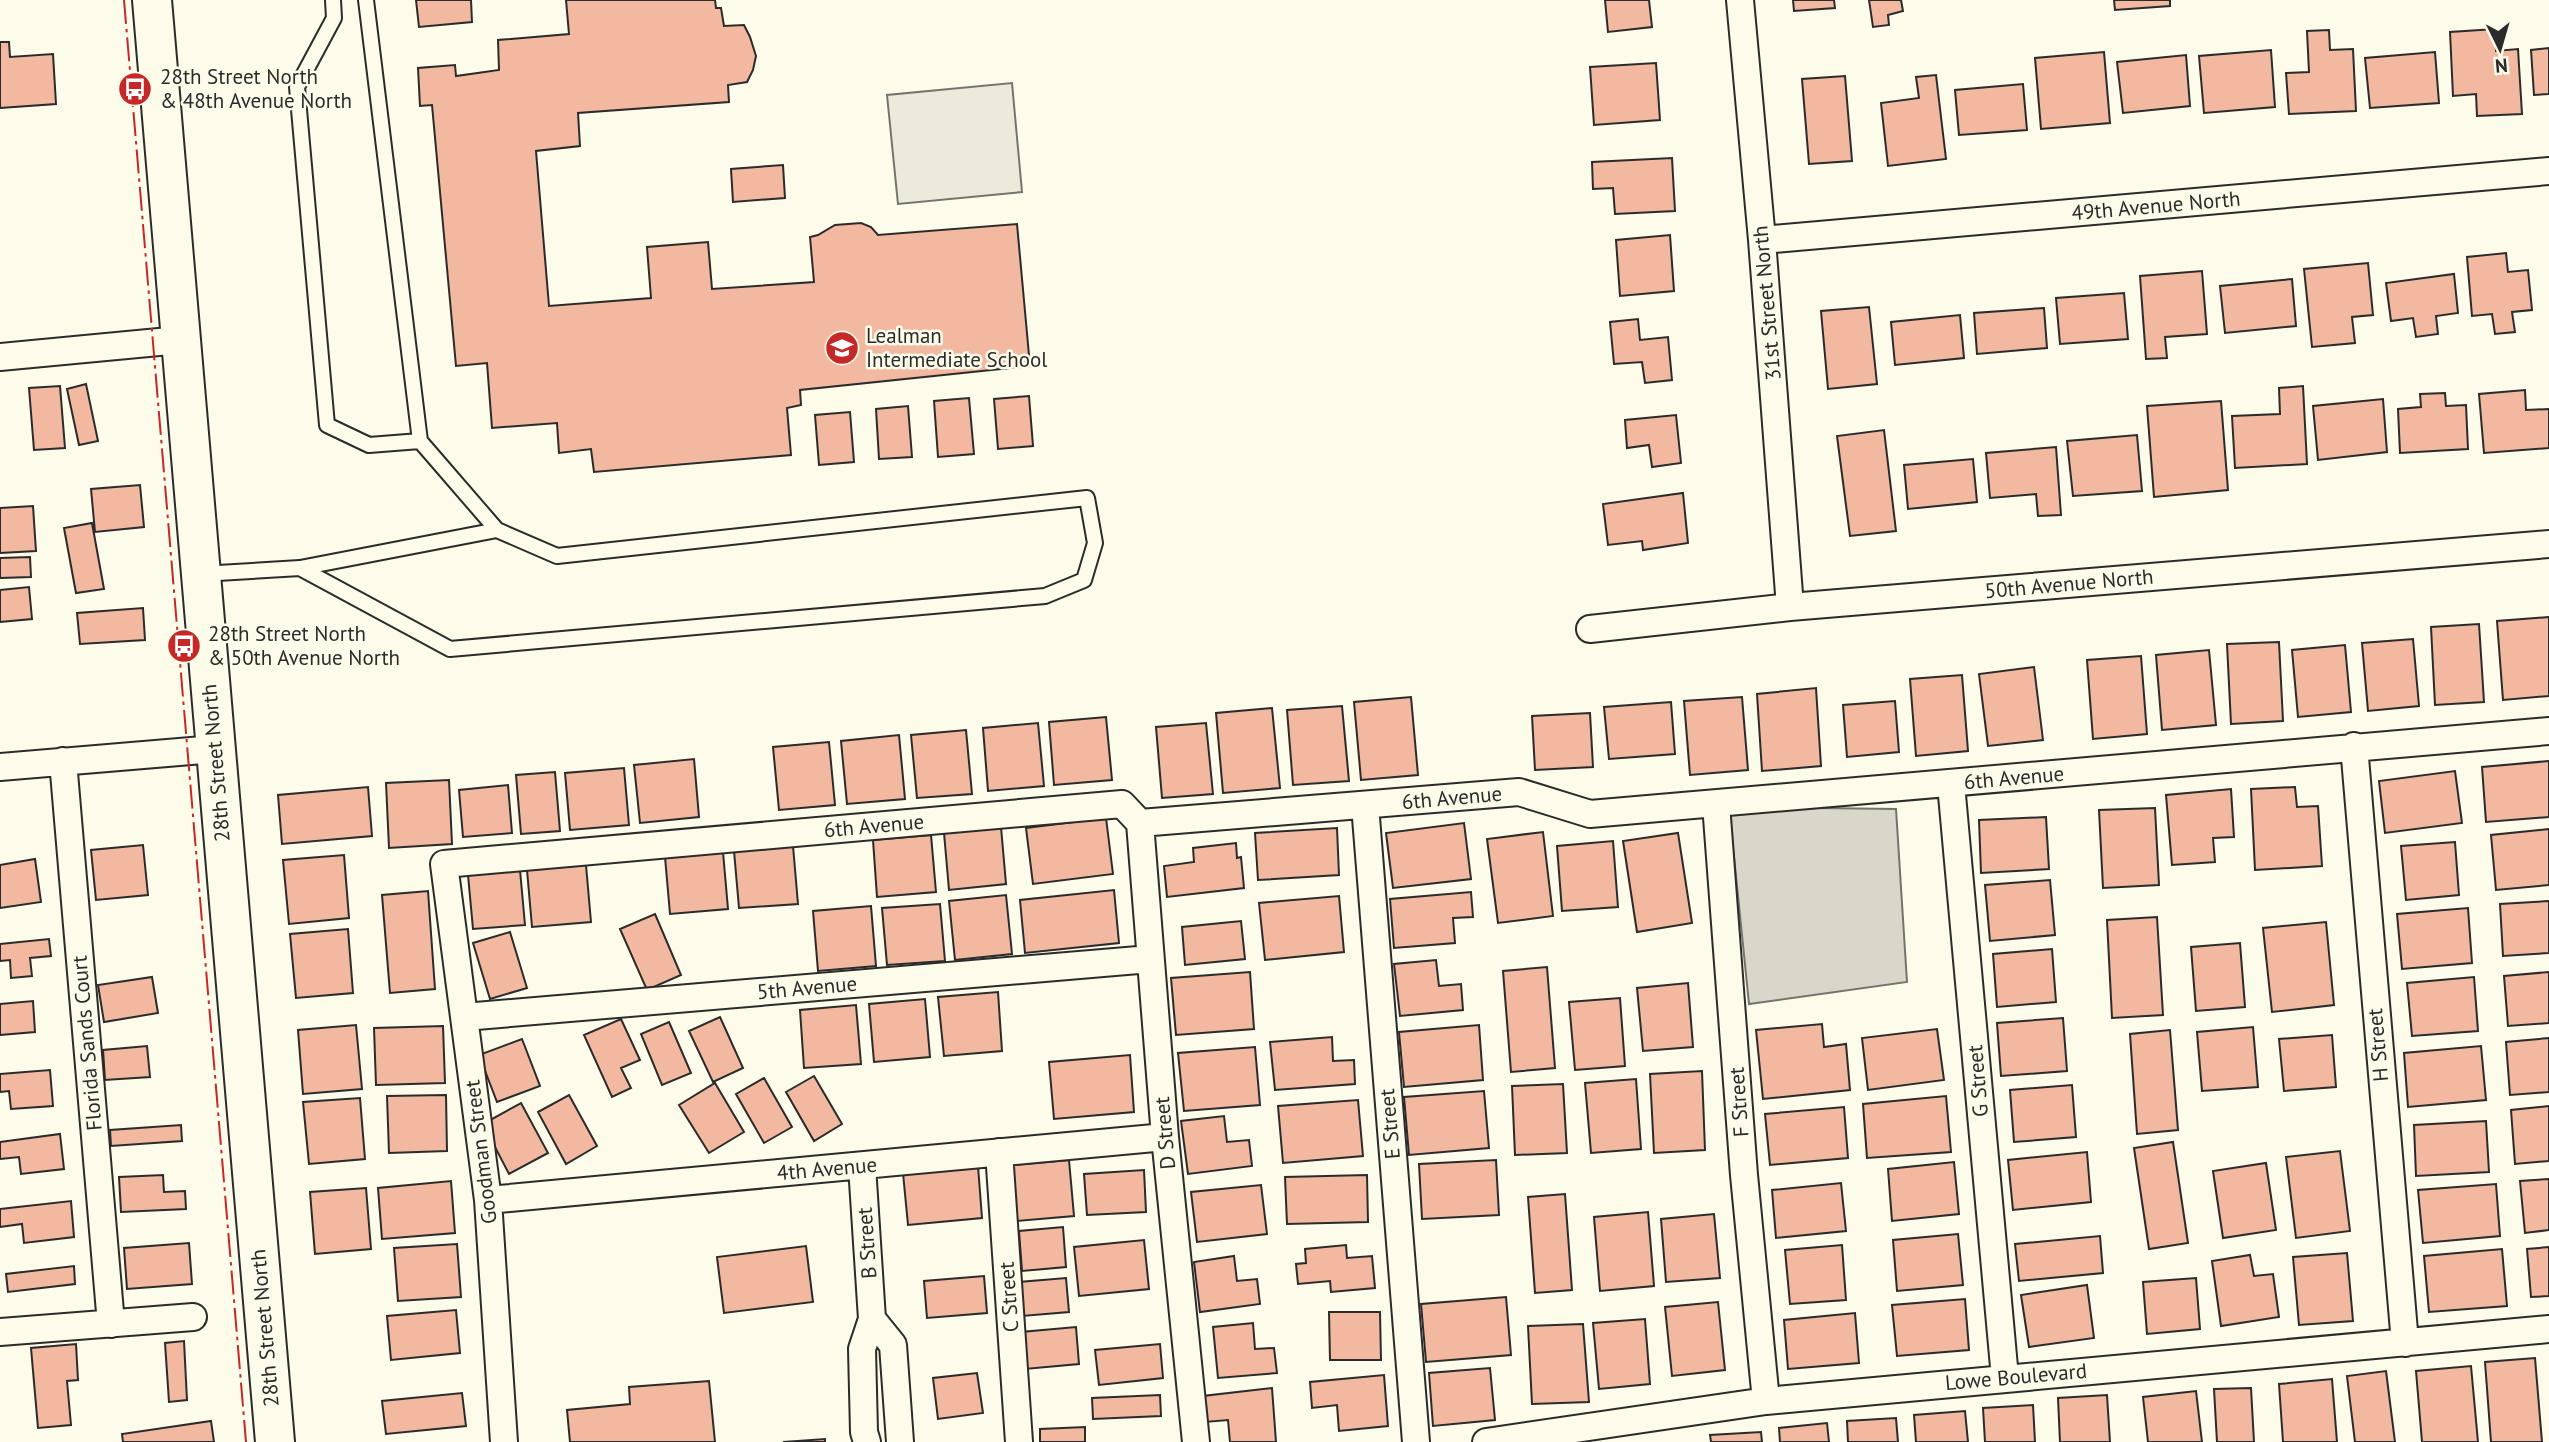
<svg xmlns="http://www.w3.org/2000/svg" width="2549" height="1442" font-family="'PT Sans',sans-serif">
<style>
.green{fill:#ecebdb;stroke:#74746e;stroke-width:2}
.water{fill:#d8d7c9;stroke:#74746e;stroke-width:2}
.building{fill:#f2b8a0;stroke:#2b2b2b;stroke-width:2}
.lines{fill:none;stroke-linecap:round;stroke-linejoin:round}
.lane-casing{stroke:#2b2b2b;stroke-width:18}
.street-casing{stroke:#2b2b2b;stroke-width:30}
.secondary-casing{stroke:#2b2b2b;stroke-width:42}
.lane{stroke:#fdfbea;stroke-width:14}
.street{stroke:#fdfbea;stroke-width:26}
.secondary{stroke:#fdfbea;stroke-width:38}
.power{stroke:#c62828;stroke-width:2;stroke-dasharray:24 5 3.5 5;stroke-linecap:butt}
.labels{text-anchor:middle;stroke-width:5;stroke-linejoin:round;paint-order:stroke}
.poi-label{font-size:21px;fill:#2b2b2b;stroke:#fdfbea;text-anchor:start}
.street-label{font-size:21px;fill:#2b2b2b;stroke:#fdfbea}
</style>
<rect width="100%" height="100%" fill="#fdfbea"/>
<path class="green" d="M1012,83L1022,192L898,204L887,95Z"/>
<path class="water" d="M1729,807L1896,809L1907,982L1749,1004Z"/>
<path class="building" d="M416,0H471L472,22L419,27Z
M566,0H715L716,8H721L724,26L744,25L750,37L756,56L753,70L747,82L728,85L729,102L578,113L580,146L536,151L549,306L651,298L647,247L708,242L712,289L814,282L810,237L818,235L835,225L861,223L871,227L878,235L1017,224L1030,366L800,390L801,405L787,408L791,455L594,472L591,449L559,453L557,423L492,428L487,363L456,366L432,105L420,106L418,68L455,65L456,76L499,70L498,40L569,34Z
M1605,0H1649L1652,27L1608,32Z
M1793,0H1834L1835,8L1794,11Z
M1869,0H1901L1903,11L1888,15L1889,25L1873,27Z
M2114,0H2170V6L2115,10Z
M2495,29L2496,51L2518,49L2522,114L2477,116L2476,94L2453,96L2450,32Z
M2329,30L2330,50L2353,49L2356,111L2289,114L2286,73L2309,72L2307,31Z
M0,42H9L10,57L53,54L56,104L0,108Z
M2549,48V94L2534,95L2531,50Z
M2271,50L2275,107L2204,113L2199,56Z
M2104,52L2110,123L2041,129L2035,58Z
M2435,52L2439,103L2370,108L2365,58Z
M2186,55L2190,106L2123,113L2117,62Z
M1656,63L1660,120L1594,125L1590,67Z
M1936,75L1946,159L1888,166L1881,103L1919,98L1916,77Z
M1845,76L1852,161L1809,164L1802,79Z
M2023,84L2027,130L1959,135L1955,90Z
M1672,158L1675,211L1615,214L1613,188L1593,189L1592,162Z
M783,165L785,198L733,202L731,169Z
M1670,235L1674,291L1620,296L1616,240Z
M2506,253L2508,272L2528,270L2532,310L2512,312L2515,332L2495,334L2492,314L2472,316L2467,257Z
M2368,263L2373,315L2352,317L2355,343L2312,347L2304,269Z
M2202,271L2207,334L2165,337L2167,358L2146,359L2140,276Z
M2454,274L2458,313L2436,316L2438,334L2416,337L2413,318L2391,321L2386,283Z
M2292,279L2296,326L2225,333L2220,286Z
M2124,293L2128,339L2060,344L2056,298Z
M1869,307L1877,384L1828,389L1821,311Z
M2044,308L2047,348L1977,354L1974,313Z
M1960,315L1964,358L1895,365L1891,322Z
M1638,319L1640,340L1668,337L1672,380L1645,383L1642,362L1614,364L1610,322Z
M86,384L98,441L79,445L67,389Z
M60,386L65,448L34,450L29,388Z
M2303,386L2307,464L2235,468L2232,416L2280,414L2279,388Z
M2525,390L2526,410L2549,409V448L2484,453L2479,394Z
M2445,393L2446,406L2466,405L2468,449L2400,453L2398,409L2421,407L2420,394Z
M1029,396L1033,446L998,449L994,399Z
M969,398L974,454L938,457L934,401Z
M2383,399L2387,452L2318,460L2313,406Z
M2221,401L2228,490L2154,497L2147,406Z
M908,406L912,457L879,459L876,409Z
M850,412L854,462L819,465L815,415Z
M1676,415L1681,463L1652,467L1649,445L1627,448L1625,420Z
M1884,430L1896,531L1850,536L1837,436Z
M2137,435L2142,491L2073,496L2067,441Z
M2056,447L2061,515L2038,516L2036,494L1990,498L1986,453Z
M1973,459L1977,502L1908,509L1904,465Z
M140,485L144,527L95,532L91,489Z
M1683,493L1688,543L1643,550L1642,541L1608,545L1603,504Z
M33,506L36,551L0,553V508Z
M92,523L104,589L76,593L64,528Z
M30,557L31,577L0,578V558Z
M29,587L32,619L0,622V590Z
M143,608L145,640L80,644L77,613Z
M2549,617V696L2503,700L2497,621Z
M2479,624L2484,702L2435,705L2431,627Z
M2413,639L2419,706L2368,711L2362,643Z
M2279,642L2283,721L2231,724L2227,644Z
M2345,645L2351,712L2298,717L2292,650Z
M2209,650L2216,725L2162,730L2156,655Z
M2141,656L2147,734L2093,739L2087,660Z
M2034,667L2043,740L1988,746L1979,674Z
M1962,675L1968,751L1916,756L1910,679Z
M1816,688L1821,766L1762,771L1757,694Z
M1411,697L1418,775L1361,780L1354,702Z
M1742,697L1748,770L1690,775L1684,701Z
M1895,701L1899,752L1847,757L1843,705Z
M1671,702L1675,754L1609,759L1604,707Z
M1342,706L1349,781L1293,785L1287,710Z
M1272,708L1280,788L1223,793L1216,713Z
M1590,713L1593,767L1535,770L1532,716Z
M1106,717L1112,780L1054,785L1049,722Z
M1038,723L1044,786L988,791L983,728Z
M1206,723L1213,794L1162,798L1156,727Z
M966,730L972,794L917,798L911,735Z
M899,735L905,799L847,804L841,741Z
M829,742L835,805L779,810L773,747Z
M694,759L699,817L640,823L634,765Z
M2549,761V817L2486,822L2482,767Z
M624,768L629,825L570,830L565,773Z
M2455,771L2462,823L2385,833L2379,781Z
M555,772L560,831L521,834L516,775Z
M449,780L452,844L389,848L386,783Z
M508,785L512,833L463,837L459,790Z
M368,787L372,836L282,844L278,795Z
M2295,787L2297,807L2318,806L2322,866L2255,870L2251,789Z
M2231,789L2234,837L2213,838L2215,862L2172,865L2166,795Z
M2155,808L2159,885L2103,888L2099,810Z
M2046,817L2049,869L1981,873L1979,820Z
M1106,818L1113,874L1033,884L1026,828Z
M1464,823L1471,879L1393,888L1386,833Z
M1001,827L1006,884L949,890L944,833Z
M1337,828L1339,875L1258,880L1255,833Z
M2549,829V885L2496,890L2491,835Z
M1543,832L1553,916L1498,923L1487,839Z
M1678,833L1692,923L1637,932L1623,841Z
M931,835L936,892L877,897L873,840Z
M1613,841L1618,907L1562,911L1557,846Z
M2455,842L2459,895L2406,900L2401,846Z
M1236,843L1237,858L1241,857L1244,888L1167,897L1164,866L1194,862L1193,848Z
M143,845L148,895L96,900L91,850Z
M793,846L798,904L739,908L734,851Z
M723,852L728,909L670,914L665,857Z
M344,855L349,918L289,924L283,860Z
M35,859L41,902L0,908V865Z
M586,865L591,922L532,927L527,870Z
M520,870L525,925L473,929L468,875Z
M2050,880L2055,935L1990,941L1985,885Z
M1114,890L1119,943L1025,953L1020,900Z
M428,891L435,989L390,993L382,895Z
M1471,892L1473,917L1453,918L1455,943L1394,948L1390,899Z
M1006,895L1012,954L955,960L949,901Z
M1339,896L1344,952L1265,960L1259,903Z
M2549,901V953L2503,956L2500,904Z
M940,904L945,961L887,965L882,908Z
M871,906L876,966L818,971L813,911Z
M2468,908L2472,963L2402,969L2397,914Z
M655,914L681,975L647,990L620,929Z
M2157,917L2163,1015L2112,1018L2107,920Z
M1241,921L1245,959L1185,965L1182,927Z
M2326,922L2334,1005L2272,1012L2263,928Z
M348,929L353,993L296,998L290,934Z
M510,932L527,988L490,999L473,943Z
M49,939L51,956L30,958L32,976L11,978L10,960L0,961V944Z
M2240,943L2245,1007L2196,1011L2191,947Z
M2052,949L2056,1002L1997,1007L1993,954Z
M1436,960L1439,986L1461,984L1463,1010L1400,1016L1394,964Z
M1547,967L1555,1068L1511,1072L1503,971Z
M1250,972L1254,1029L1176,1035L1171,978Z
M2549,972V1023L2508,1026L2504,976Z
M152,977L158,1013L104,1022L98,985Z
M2474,977L2478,1031L2412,1036L2407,983Z
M1688,983L1693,1047L1643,1051L1637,988Z
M998,992L1002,1051L944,1056L938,997Z
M1620,998L1625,1066L1575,1070L1569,1002Z
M925,999L930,1057L874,1062L869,1004Z
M33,1001L35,1032L0,1035V1004Z
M856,1005L861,1064L804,1068L800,1010Z
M720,1017L743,1068L713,1082L689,1031Z
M2063,1018L2067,1071L2001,1076L1997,1023Z
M621,1019L640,1060L621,1068L631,1088L612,1097L584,1035Z
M669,1022L691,1073L662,1085L641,1034Z
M1822,1024L1824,1047L1846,1044L1850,1090L1763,1099L1756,1030Z
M356,1025L362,1089L303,1094L298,1030Z
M1479,1025L1483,1080L1404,1087L1399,1032Z
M443,1026L445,1083L376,1085L374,1028Z
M2253,1027L2258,1087L2202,1091L2197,1032Z
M1937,1029L1944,1080L1868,1090L1862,1038Z
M2170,1030L2178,1130L2137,1134L2130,1034Z
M2332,1035L2336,1087L2284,1091L2279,1039Z
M1332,1037L1333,1061L1354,1060L1355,1084L1275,1090L1270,1042Z
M2549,1038V1092L2510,1095L2506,1042Z
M522,1039L540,1086L497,1102L479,1055Z
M147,1046L150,1077L105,1080L103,1050Z
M2481,1046L2486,1100L2408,1107L2404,1053Z
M1255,1047L1260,1105L1184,1111L1178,1053Z
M1130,1055L1134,1112L1054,1119L1049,1062Z
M50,1070L53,1106L11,1109L9,1091L0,1092V1074Z
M1702,1071L1705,1150L1654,1153L1650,1074Z
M814,1076L842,1124L814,1141L786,1092Z
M764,1078L792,1127L764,1143L736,1094Z
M1636,1079L1641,1149L1591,1153L1585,1083Z
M715,1083L744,1132L709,1153L679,1105Z
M1563,1084L1567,1153L1515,1155L1512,1086Z
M2072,1085L2076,1137L2014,1142L2010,1090Z
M1484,1091L1489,1148L1409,1155L1404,1097Z
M446,1095L447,1151L389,1153L387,1096Z
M569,1095L597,1146L566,1164L538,1112Z
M1946,1096L1951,1152L1867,1158L1863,1104Z
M360,1098L365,1159L309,1164L303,1102Z
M1358,1100L1363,1156L1283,1163L1278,1106Z
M521,1103L548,1153L509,1174L483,1124Z
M2549,1106V1161L2515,1164L2511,1110Z
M1844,1107L1848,1158L1770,1165L1765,1114Z
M1224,1116L1227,1142L1249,1140L1252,1166L1188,1174L1181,1121Z
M2486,1121L2489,1172L2416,1176L2414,1125Z
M181,1125L182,1141L111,1146L110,1130Z
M60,1134L64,1169L21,1174L19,1157L0,1159V1142Z
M2173,1142L2188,1243L2149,1249L2134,1148Z
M2340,1151L2350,1231L2296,1238L2286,1157Z
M2087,1152L2091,1202L2013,1210L2008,1160Z
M1069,1160L1074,1216L1017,1221L1012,1165Z
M1496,1160L1499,1215L1422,1219L1419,1164Z
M1954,1162L1959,1214L1892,1221L1888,1169Z
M2266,1163L2276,1230L2223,1238L2213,1171Z
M978,1166L982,1218L908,1225L903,1173Z
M1144,1170L1146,1212L1087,1215L1084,1174Z
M163,1175L164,1192L185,1191L186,1209L121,1212L119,1177Z
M1367,1175L1368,1222L1287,1224L1285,1177Z
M2549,1179V1230L2525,1233L2520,1181Z
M451,1181L455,1233L382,1239L378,1188Z
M1841,1183L1846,1231L1776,1238L1772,1190Z
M2496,1184L2500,1236L2423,1243L2418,1190Z
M1261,1185L1267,1234L1197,1242L1191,1192Z
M366,1188L371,1249L315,1254L310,1192Z
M1565,1194L1572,1290L1535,1293L1528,1197Z
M71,1201L74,1237L24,1243L22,1224L0,1227V1209Z
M1648,1212L1654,1286L1600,1291L1594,1217Z
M1714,1214L1720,1278L1666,1282L1661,1219Z
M1063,1227L1066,1267L1022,1271L1019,1231Z
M1958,1234L1963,1285L1897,1291L1893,1240Z
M2100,1236L2103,1273L2019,1281L2015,1244Z
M1144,1240L1149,1289L1079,1296L1074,1247Z
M189,1243L192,1284L127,1289L124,1248Z
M457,1244L461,1297L398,1301L394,1248Z
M1346,1245L1347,1258L1372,1256L1375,1288L1331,1292L1330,1281L1298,1284L1296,1264L1306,1263L1305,1249Z
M1842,1245L1846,1300L1790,1304L1785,1250Z
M806,1246L813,1302L724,1313L717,1257Z
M2549,1247V1296L2531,1297L2527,1249Z
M2502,1249L2507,1306L2429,1312L2424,1256Z
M2347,1253L2353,1321L2299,1325L2293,1257Z
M2250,1255L2254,1276L2273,1274L2279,1317L2221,1326L2212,1261Z
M1234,1256L1237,1281L1257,1279L1260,1304L1200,1312L1194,1262Z
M74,1266L75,1284L8,1292L6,1274Z
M984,1276L987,1313L927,1318L924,1281Z
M1066,1278L1069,1312L1022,1316L1019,1282Z
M2196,1278L2200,1329L2147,1334L2143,1282Z
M2087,1285L2094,1338L2029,1347L2021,1295Z
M1506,1297L1511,1355L1426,1362L1421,1304Z
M1965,1299L1969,1350L1897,1356L1892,1305Z
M1718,1302L1725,1370L1672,1376L1665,1307Z
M456,1310L460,1353L391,1360L387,1316Z
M1329,1312H1380L1381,1360H1330Z
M1855,1313L1859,1363L1788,1369L1784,1320Z
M1645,1319L1650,1384L1599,1389L1593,1323Z
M1253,1323L1255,1349L1274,1348L1277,1373L1218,1378L1213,1327Z
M1583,1324L1589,1402L1532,1404L1528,1326Z
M1076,1327L1079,1364L1025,1369L1021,1332Z
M184,1341L187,1400L169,1402L165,1343Z
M76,1344L78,1380L67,1381L71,1425L38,1428L31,1348Z
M1160,1344L1163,1378L1099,1385L1095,1350Z
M2535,1358L2542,1442H2491L2485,1362Z
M2471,1366L2478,1442H2422L2416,1371Z
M1490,1368L1495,1420L1433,1426L1429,1373Z
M2386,1371L2395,1442H2355L2347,1376Z
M977,1373L983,1413L938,1419L933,1378Z
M1384,1375L1388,1426L1339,1431L1337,1405L1312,1408L1310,1382Z
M2332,1379L2337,1442H2283L2279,1384Z
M709,1381L715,1442H570L567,1410L630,1404L629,1387Z
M1272,1388L1276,1442H1230L1228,1420L1205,1422L1203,1396Z
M2251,1388L2254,1442H2217L2214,1389Z
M2196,1391L2202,1442H2148L2143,1397Z
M462,1393L466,1426L386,1434L382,1401Z
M1160,1395L1161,1416L1093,1419L1092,1398Z
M2107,1395L2110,1442H2060L2058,1398Z
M2033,1405L2035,1442H1985L1983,1408Z
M1965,1411L1968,1442H1916L1914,1415Z
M1896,1418L1898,1442H1848L1847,1421Z
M211,1421L214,1442H123L122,1434Z
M1827,1423L1829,1442H1780L1779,1428Z
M1085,1427V1442H1040V1429Z
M1761,1432L1762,1442H1711L1710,1435Z
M825,1439V1442H783Z"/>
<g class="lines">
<g class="lane-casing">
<path id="lane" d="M333,0L334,18L297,87L327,425L369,445L420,441
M300,568L450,649L1045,596L1084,580L1095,543L1087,498L557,556L497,530L420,441L366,0
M201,574L300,568L497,530"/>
</g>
<g class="street-casing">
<path id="street" d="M1740,0L1762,240L1790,607
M1762,240L2549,171
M0,357L180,340
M1590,629L1790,607L2549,544
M2354,746L2405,1343
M63,761L111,1324
M0,767L215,749
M1951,784L2005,1378
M1716,804L1744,1175L1766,1401
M1365,805L1416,1442
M1140,823L1519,792L1590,814L2549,731
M1140,823L1165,1137L1196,1442
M464,1017L1150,959
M999,1152L1019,1442
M862,1166L872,1319L862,1349L864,1432L867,1442
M488,1200L1165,1137
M872,1319L893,1345L900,1442
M0,1332L193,1317
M504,1442L488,1200L444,864L1122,804L1140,823
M1486,1442L1766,1401L2549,1329"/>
</g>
<g class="secondary-casing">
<path id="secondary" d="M152,0L275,1442"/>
</g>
<use href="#lane" class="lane"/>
<use href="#street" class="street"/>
<use href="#secondary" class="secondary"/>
<path class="power" d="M124,0L246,1442"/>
</g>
<defs>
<g id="bus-disc" transform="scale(1.75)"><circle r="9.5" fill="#c62828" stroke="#fdfbea"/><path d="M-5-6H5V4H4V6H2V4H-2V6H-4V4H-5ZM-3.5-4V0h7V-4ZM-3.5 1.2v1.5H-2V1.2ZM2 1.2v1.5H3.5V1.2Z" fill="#fff"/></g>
<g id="school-disc" transform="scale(1.75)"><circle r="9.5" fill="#c62828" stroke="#fdfbea"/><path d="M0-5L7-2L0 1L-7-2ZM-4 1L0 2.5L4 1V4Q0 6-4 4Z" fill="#fff"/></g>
</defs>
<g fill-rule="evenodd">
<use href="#bus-disc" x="135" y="89"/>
<use href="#school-disc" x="842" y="348"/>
<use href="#bus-disc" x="184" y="646"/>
</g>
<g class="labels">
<g class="poi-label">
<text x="160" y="84">28th Street North<tspan x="160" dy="24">&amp; 48th Avenue North</tspan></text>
<text x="866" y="343">Lealman<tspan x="866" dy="24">Intermediate School</tspan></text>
<text x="208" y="641">28th Street North<tspan x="208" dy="24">&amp; 50th Avenue North</tspan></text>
</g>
<g class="street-label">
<text transform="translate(2156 206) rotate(-5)" y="7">49th Avenue North</text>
<text transform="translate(1767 303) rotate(-95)" y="7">31st Street North</text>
<text transform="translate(2069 584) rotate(-5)" y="7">50th Avenue North</text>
<text transform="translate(216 763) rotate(-95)" y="7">28th Street North</text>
<text transform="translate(2014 778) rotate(-5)" y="7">6th Avenue</text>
<text transform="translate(1452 798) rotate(-5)" y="7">6th Avenue</text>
<text transform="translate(874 826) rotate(-5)" y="7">6th Avenue</text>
<text transform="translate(807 988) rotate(-5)" y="7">5th Avenue</text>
<text transform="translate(87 1043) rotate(-95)" y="7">Florida Sands Court</text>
<text transform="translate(2378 1045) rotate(-95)" y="7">H Street</text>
<text transform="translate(1978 1081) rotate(-95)" y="7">G Street</text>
<text transform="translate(1739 1102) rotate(-94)" y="7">F Street</text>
<text transform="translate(1390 1124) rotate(-95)" y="7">E Street</text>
<text transform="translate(1165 1133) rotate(-95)" y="7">D Street</text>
<text transform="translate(481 1152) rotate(-97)" y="7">Goodman Street</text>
<text transform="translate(827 1169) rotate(-5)" y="7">4th Avenue</text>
<text transform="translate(867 1243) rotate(-94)" y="7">B Street</text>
<text transform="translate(1009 1297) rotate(-94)" y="7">C Street</text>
<text transform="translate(265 1328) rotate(-95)" y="7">28th Street North</text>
<text transform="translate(2016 1377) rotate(-5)" y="7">Lowe Boulevard</text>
</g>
</g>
<g transform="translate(2500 49) rotate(175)" stroke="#fdfbea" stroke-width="5" paint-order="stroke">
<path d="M0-5L12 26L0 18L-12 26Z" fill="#2b2b2b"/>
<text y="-10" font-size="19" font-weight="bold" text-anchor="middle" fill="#2b2b2b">N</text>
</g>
</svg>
